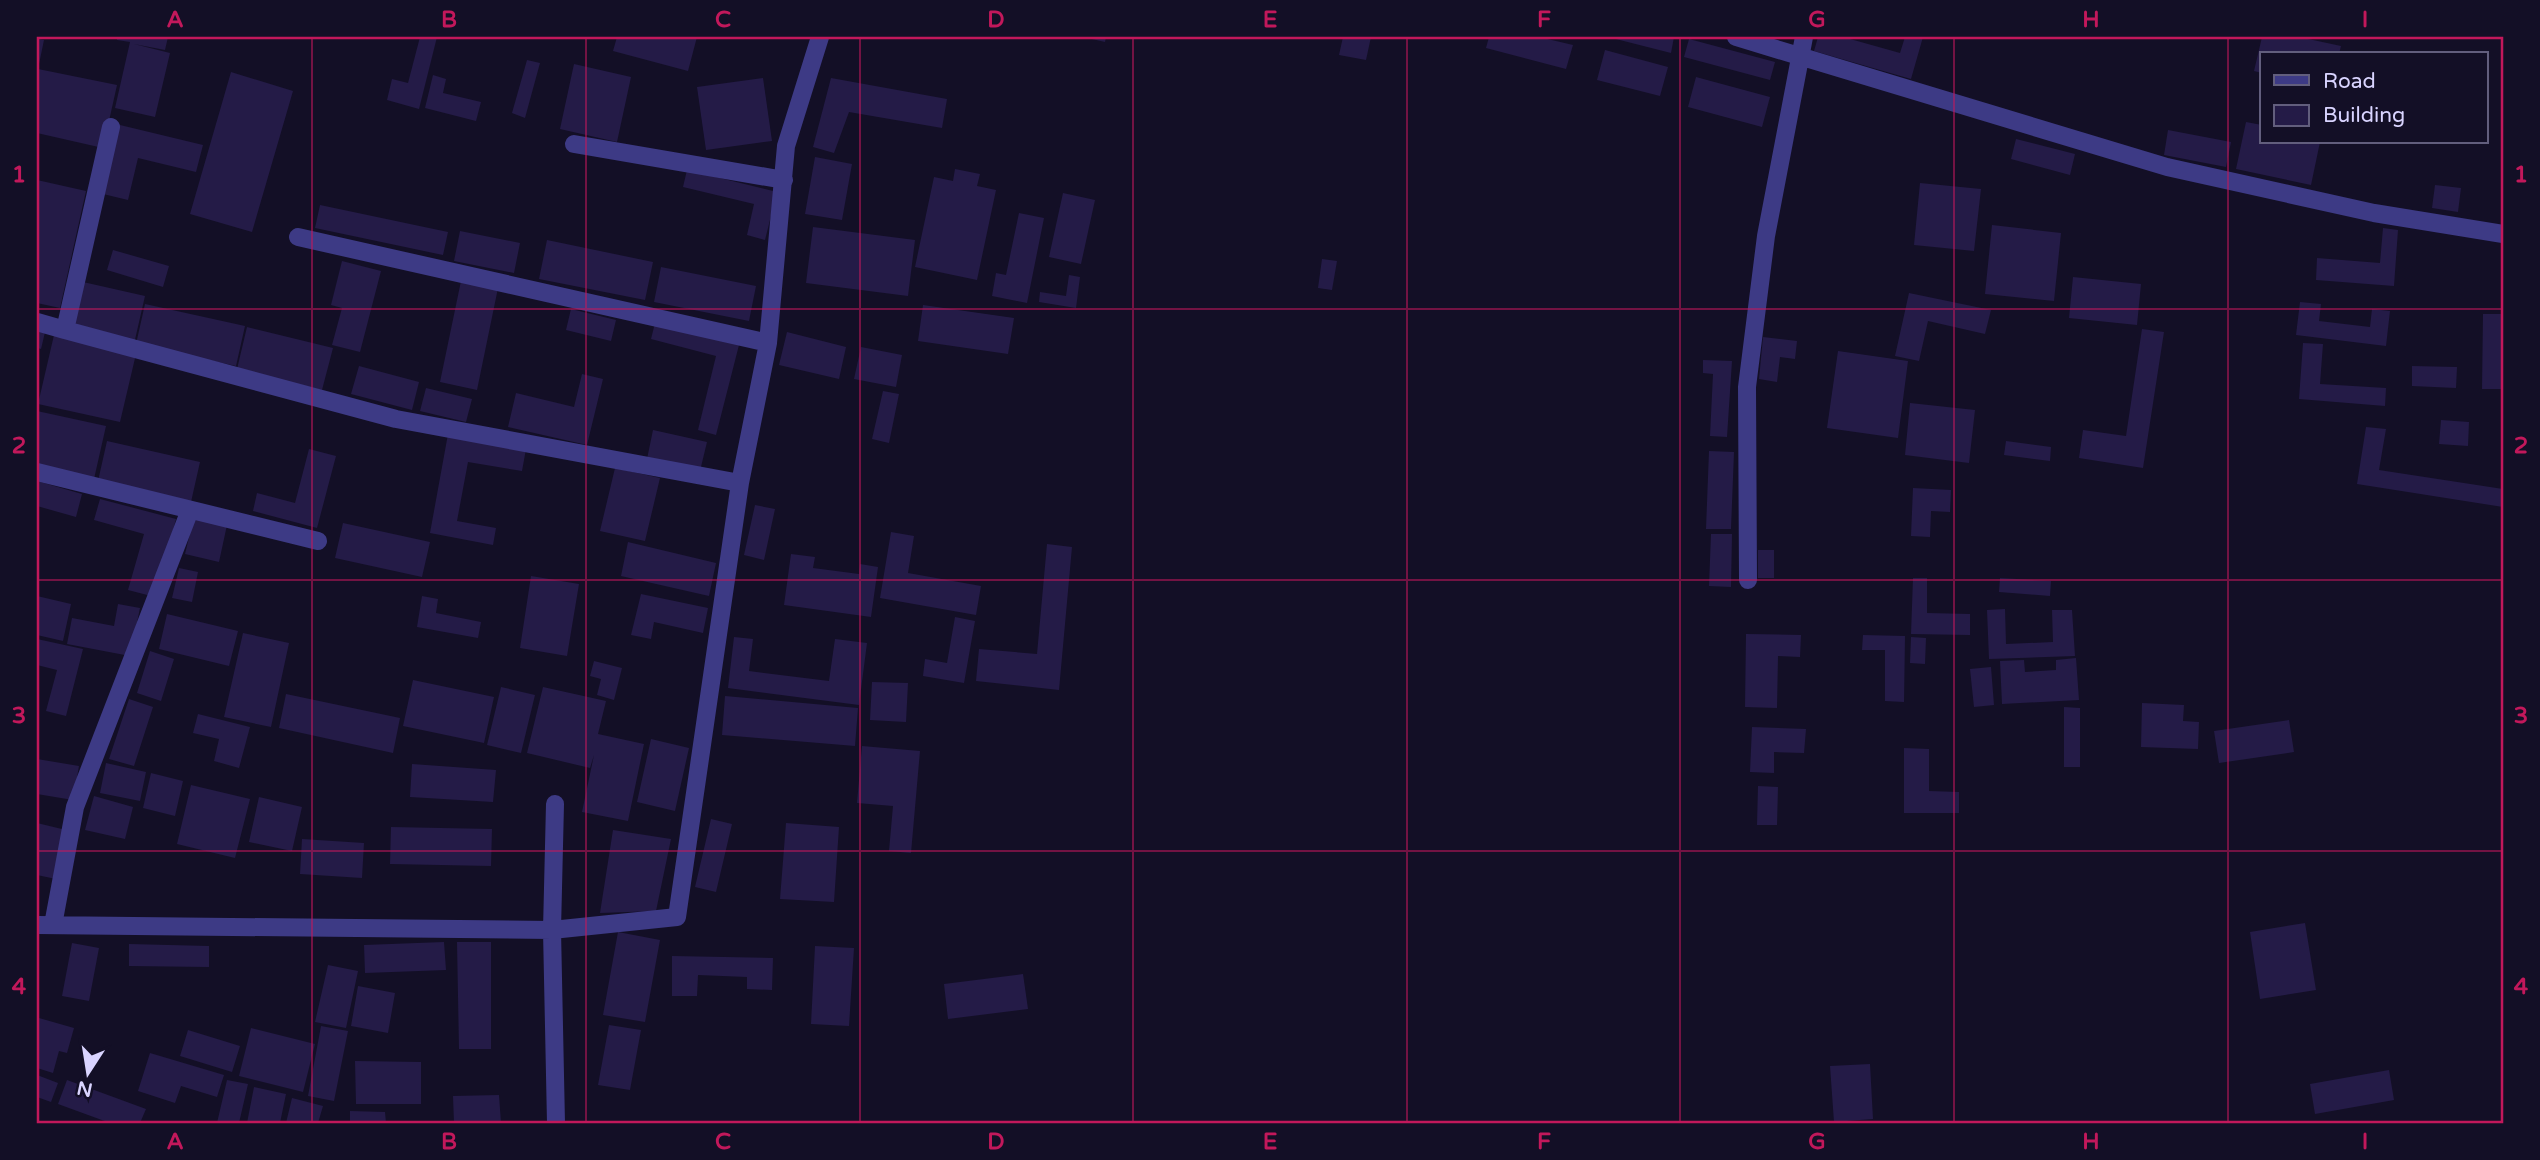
<svg xmlns="http://www.w3.org/2000/svg" width="2540" height="1160" font-family="'Varela Round',sans-serif">
<style>
.building{fill:#241b47}
.lines{fill:none;stroke-linecap:round;stroke-linejoin:round}
.minor{stroke:#3d3a85;stroke-width:18}
.grid{fill:none;stroke:#c2185b;stroke-width:2;stroke-opacity:0.55}
.neatline{fill:none;stroke:#c2185b;stroke-width:2.5}
.grid-label{font-size:23px;text-anchor:middle;font-weight:bold;fill:#c2185b}
</style>
<rect width="100%" height="100%" fill="#130f26"/>
<path class="building" d="M117,37H168L165,50L134,44L170,53L155,117L115,108L130,42L117,40Z
M420,37H437L419,109L387,100L392,79L408,83Z
M617,37H697L688,71L613,51Z
M1083,37H1106L1105,42Z
M1343,37H1371L1366,60L1339,55Z
M1489,37H1539L1573,45L1566,69L1486,48Z
M1608,37H1674L1671,53Z
M1818,37H1843L1900,53L1905,37H1923L1911,79L1814,51Z
M2262,37H2299L2341,46L2339,54H2262V73L2254,71Z
M37,39L44,40L38,69L117,85L103,148L37,133Z
M1689,39L1775,62L1770,80L1684,57Z
M1605,50L1668,67L1660,96L1597,80Z
M527,60L540,63L525,118L512,113Z
M574,64L631,77L617,142L560,129Z
M231,72L293,91L252,232L190,214Z
M433,75L446,79L443,93L481,102L476,121L425,108Z
M1696,77L1770,97L1762,127L1688,107Z
M763,78L772,141L706,150L697,87Z
M831,78L947,99L942,128L849,112L834,153L813,147Z
M2246,122L2262,125V142H2320L2311,185L2236,169Z
M120,125L203,145L196,172L138,158L128,200L103,194Z
M2168,130L2231,142L2226,167L2164,155Z
M2016,139L2075,154L2070,175L2011,159Z
M815,157L852,164L842,220L805,214Z
M955,169L980,174L977,186L996,190L977,280L915,267L934,177L953,181Z
M687,170L777,192L765,240L747,235L754,204L683,187Z
M37,180L86,191L60,308L37,303Z
M1920,183L1981,189L1974,251L1914,245Z
M2435,185L2461,188L2458,212L2432,208Z
M1063,193L1095,200L1081,264L1049,257Z
M320,205L448,232L443,255L315,228Z
M1019,213L1044,218L1027,303L992,296L996,273L1006,275Z
M1992,225L2061,233L2054,301L1985,294Z
M813,227L915,240L908,296L806,283Z
M2383,228L2398,230L2394,286L2316,280L2317,258L2380,263Z
M460,231L520,243L514,273L454,261Z
M547,240L653,262L645,300L539,279Z
M113,250L169,266L163,287L107,270Z
M1322,259L1337,261L1332,290L1318,288Z
M342,261L381,271L360,352L332,345L342,308L331,305Z
M661,267L756,286L749,321L654,302Z
M1069,275L1080,277L1076,308L1039,302L1040,292L1066,296Z
M2073,277L2141,284L2137,325L2069,318Z
M461,281L498,288L477,390L440,382Z
M83,282L145,296L134,344L72,330Z
M1909,293L1991,310L1985,334L1928,321L1919,361L1895,356Z
M2300,302L2321,304L2319,321L2370,327L2372,309L2390,311L2386,346L2296,335Z
M145,304L245,326L236,366L136,344Z
M923,305L1014,318L1008,354L918,341Z
M571,309L616,320L611,341L566,330Z
M2483,314H2503V389H2482Z
M655,323L739,345L716,435L698,430L716,356L651,339Z
M37,326L46,328L41,349L37,348Z
M247,327L333,348L322,390L237,369Z
M2142,329L2164,332L2143,468L2079,458L2083,430L2126,436Z
M787,332L846,347L839,379L779,365Z
M54,335L136,354L120,422L38,404Z
M1763,337L1797,341L1795,359L1780,357L1777,382L1759,379Z
M2303,343L2323,344L2320,384L2386,388L2385,406L2299,399Z
M861,347L902,355L896,387L854,379Z
M1838,351L1908,361L1898,438L1827,428Z
M1703,360L1732,361L1727,437L1710,436L1713,374L1703,373Z
M359,366L419,382L412,410L351,394Z
M2412,366L2457,367L2456,388L2412,386Z
M582,374L603,379L587,445L508,427L516,393L574,407Z
M426,388L472,399L466,422L420,411Z
M883,391L899,394L889,443L872,439Z
M1910,403L1975,410L1969,463L1905,455Z
M37,411L106,426L94,479L37,466Z
M2441,420L2469,422L2468,446L2439,444Z
M2366,427L2386,429L2379,470L2503,489V507L2357,484Z
M653,430L707,442L700,471L647,459Z
M448,434L526,449L522,471L468,462L457,521L496,528L493,545L430,533Z
M107,441L200,462L191,502L98,481Z
M2006,441L2051,447L2050,461L2004,455Z
M309,449L336,456L317,528L253,511L257,493L295,503Z
M1709,451L1734,452L1731,529H1706Z
M615,468L660,478L645,541L600,531Z
M37,481L82,494L76,517L37,506Z
M1913,488L1951,490L1950,512L1931,511L1930,537L1911,536Z
M100,499L176,519L155,597L128,590L144,534L94,520Z
M755,505L775,509L764,560L744,555Z
M194,517L227,525L219,562L185,554Z
M343,523L430,542L422,577L335,558Z
M891,532L914,536L908,573L981,586L976,615L880,598Z
M1711,534H1732L1731,587L1709,586Z
M628,542L716,563L709,596L621,576Z
M1047,544L1072,547L1059,690L976,681L979,649L1037,654Z
M1758,550H1774V578H1758Z
M791,554L815,557L813,568L859,574L860,564L878,567L871,617L784,605Z
M179,568L198,572L192,602L172,598Z
M531,576L579,584L567,656L520,648Z
M1913,578H1927V613L1970,614V635L1911,634Z
M2000,578L2051,581L2050,596L1999,592Z
M641,594L708,608L703,633L654,622L651,639L631,635Z
M37,596L71,604L63,641L37,635Z
M422,596L438,599L436,613L481,622L478,638L417,627Z
M118,604L140,608L130,656L67,644L72,618L114,626Z
M2005,609L2006,644L2053,642L2052,610H2072L2075,656L1989,659L1987,610Z
M167,614L238,631L229,666L159,649Z
M955,617L975,621L964,683L923,676L925,659L947,663Z
M243,633L289,643L271,727L224,717Z
M1746,634L1801,635L1800,657L1778,656L1777,708L1745,707Z
M1863,635L1905,636L1904,702L1885,701V650H1862Z
M734,637L753,639L749,671L829,681L835,639L867,643L859,705L728,688Z
M1911,637L1926,638L1925,664L1910,663Z
M37,639L83,649L66,716L46,711L57,670L37,665Z
M150,651L174,659L161,701L137,693Z
M2076,658L2079,700L2002,704L2000,661L2024,660L2025,672L2056,670V660Z
M594,661L622,668L614,700L597,695L601,679L590,676Z
M1991,667L1994,705L1974,707L1970,669Z
M413,680L494,697L484,743L403,726Z
M872,682L908,683L906,722L870,720Z
M501,687L535,695L521,753L487,745Z
M543,687L606,701L598,734L644,744L628,821L582,812L594,755L590,768L527,753Z
M286,694L400,718L393,753L279,728Z
M725,696L858,708L855,746L722,735Z
M129,699L153,707L134,766L109,759Z
M2142,703L2184,705L2183,721L2199,722L2198,749L2141,747Z
M2064,707L2080,708V767H2064Z
M198,714L250,727L239,768L214,761L219,739L193,733Z
M2289,720L2294,752L2219,763L2214,731Z
M1752,727L1806,729L1804,753L1774,752V773L1750,772Z
M651,739L689,748L675,811L637,802Z
M862,746L920,751L911,853L889,851L893,806L857,803Z
M1904,748L1929,749V791L1959,792V813H1904Z
M37,759L79,766L73,800L37,794Z
M106,763L146,772L140,801L100,793Z
M412,764L496,770L493,802L410,797Z
M151,773L183,781L175,816L143,808Z
M191,785L250,799L235,858L177,844Z
M1758,786L1778,787L1777,825H1757Z
M94,796L133,807L125,839L85,830Z
M259,797L302,807L292,851L249,842Z
M711,819L732,824L716,892L695,887Z
M37,823L66,830L56,879L37,875Z
M786,823L839,827L834,902L780,899Z
M391,827L492,829L491,866L390,864Z
M613,830L671,839L656,911L600,913Z
M302,839L364,843L362,878L300,874Z
M2305,923L2316,990L2260,999L2250,932Z
M618,932L660,940L645,1022L603,1015Z
M444,942L446,970L365,973L364,945Z
M457,942H491V1049H459Z
M72,943L99,948L89,1001L62,996Z
M129,944L209,946V967L129,966Z
M815,946L854,948L849,1026L811,1024Z
M672,956L773,958L772,990L747,989V977L698,975L697,996H672Z
M328,965L358,971L346,1028L315,1022Z
M1023,974L1028,1009L948,1019L944,984Z
M358,986L395,993L388,1033L351,1026Z
M39,1018L74,1028L67,1053L59,1051L53,1073L37,1068Z
M609,1025L641,1030L630,1090L598,1085Z
M321,1026L348,1031L334,1101L308,1096Z
M251,1028L315,1044L303,1092L239,1076Z
M188,1030L240,1046L232,1072L180,1056Z
M150,1053L224,1075L217,1097L181,1086L175,1103L138,1091Z
M355,1061L421,1062V1104H356Z
M1870,1064L1873,1119L1834,1122L1830,1066Z
M2389,1070L2394,1100L2315,1114L2310,1084Z
M37,1075L58,1083L51,1102L37,1097Z
M67,1080L146,1109L140,1123H110L58,1104Z
M227,1080L248,1084L239,1123H217Z
M254,1087L286,1094L280,1123H247Z
M499,1095L501,1123H454L453,1096Z
M292,1098L323,1106L318,1123H286Z
M350,1111L385,1112L386,1123H350Z"/>
<g class="lines">
<path class="minor" d="M1736,37L2167,167L2374,213L2503,234
M574,144L784,180
M298,237L768,343
M37,322L65,330L111,127
M65,330L396,419L740,483
M37,472L318,541
M1748,580L1747,387L1766,236L1804,37
M555,804L552,930L556,1123
M37,925L552,930L677,917L740,483L768,343L786,146L820,37
M53,925L75,807L190,510"/>
</g>
<path class="grid" d="M312,37V1123M586,37V1123M860,37V1123M1133,37V1123M1407,37V1123M1680,37V1123M1954,37V1123M2228,37V1123M37,309H2503M37,580H2503M37,851H2503"/>
<rect width="2540" height="1160" fill="none" stroke="#130f26" stroke-width="77"/>
<rect x="2260" y="52" width="228" height="91" fill="#130f26" stroke="#625e7d" stroke-width="2"/>
<rect x="2274" y="75" width="35" height="10" fill="#3d3a85" stroke="#625e7d" stroke-width="2"/>
<text x="2323" y="88" font-size="21" fill="#d9d4ff">Road</text>
<rect x="2274" y="105" width="35" height="21" fill="#241b47" stroke="#625e7d" stroke-width="2"/>
<text x="2323" y="122" font-size="21" fill="#d9d4ff">Building</text>
<g transform="translate(88 1073) rotate(192)" stroke="#130f26" stroke-width="5" paint-order="stroke">
<path d="M0-5L12 26L0 18L-12 26Z" fill="#d9d4ff"/>
<text y="-10" font-size="19" font-weight="bold" text-anchor="middle" fill="#d9d4ff">N</text>
</g>
<rect x="38" y="38" width="2464" height="1084" class="neatline"/>
<g class="grid-label">
<text x="175" y="27">A</text>
<text x="449" y="27">B</text>
<text x="723" y="27">C</text>
<text x="996" y="27">D</text>
<text x="1270" y="27">E</text>
<text x="1544" y="27">F</text>
<text x="1817" y="27">G</text>
<text x="2091" y="27">H</text>
<text x="2365" y="27">I</text>
<text x="19" y="182">1</text>
<text x="2521" y="182">1</text>
<text x="19" y="453">2</text>
<text x="2521" y="453">2</text>
<text x="19" y="723">3</text>
<text x="2521" y="723">3</text>
<text x="19" y="994">4</text>
<text x="2521" y="994">4</text>
<text x="175" y="1149">A</text>
<text x="449" y="1149">B</text>
<text x="723" y="1149">C</text>
<text x="996" y="1149">D</text>
<text x="1270" y="1149">E</text>
<text x="1544" y="1149">F</text>
<text x="1817" y="1149">G</text>
<text x="2091" y="1149">H</text>
<text x="2365" y="1149">I</text>
</g>
</svg>
